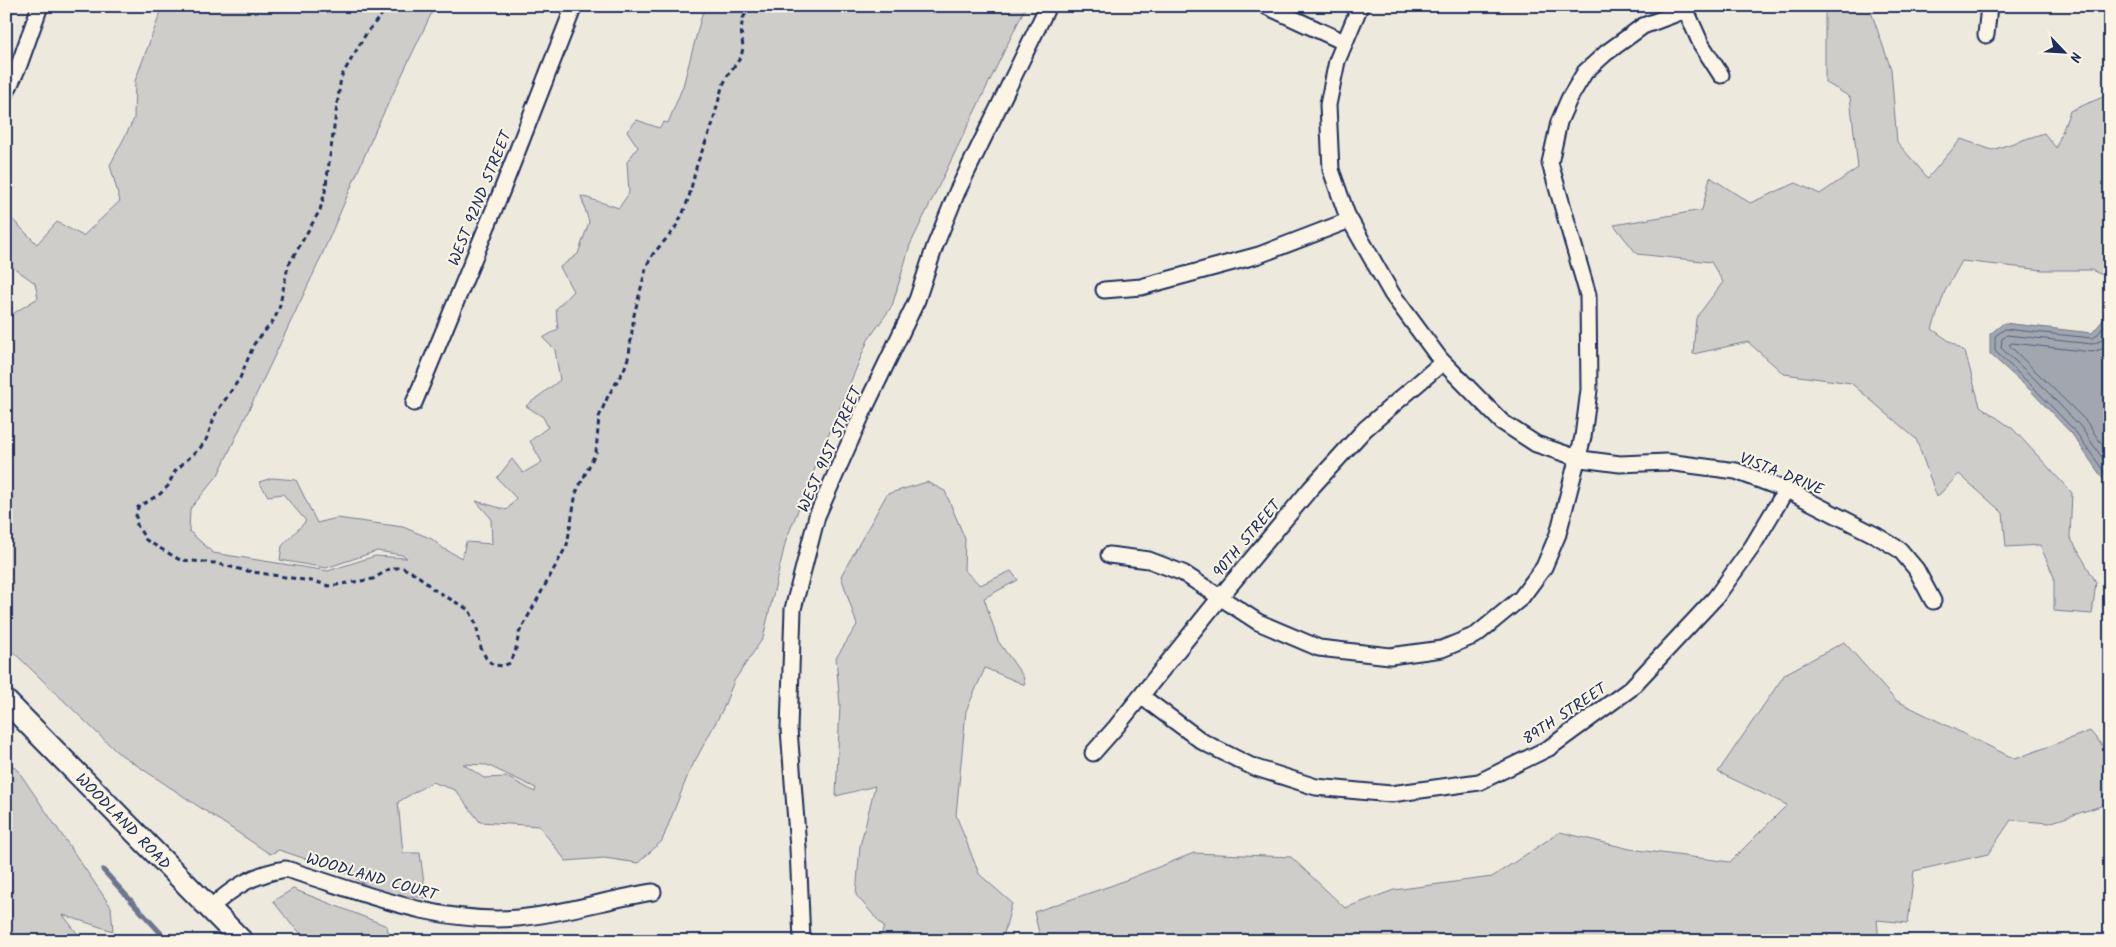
<svg xmlns="http://www.w3.org/2000/svg" width="2116" height="947" font-family="Kalam,sans-serif">
<style>
.green{fill:#cfcdca;stroke:#757e94;fill-rule:evenodd}
.water{fill:#a2a7af;stroke:#6c778f}
.lines{fill:none;stroke-linecap:round;stroke-linejoin:round}
.shore{stroke:#515f7e;stroke-width:1}
.stream{stroke:#6c778f;stroke-width:5}
.street-casing{stroke:#1b2f5e;stroke-width:19}
.secondary-casing{stroke:#1b2f5e;stroke-width:25}
.path{stroke:#1b2f5e;stroke-width:3;stroke-dasharray:5 4;stroke-linecap:butt}
.street{stroke:#fcf5e5;stroke-width:15}
.secondary{stroke:#fcf5e5;stroke-width:21}
.labels{text-anchor:middle;stroke-width:4;stroke-linejoin:round;paint-order:stroke}
.street-label{font-size:16px;fill:#1b2f5e;stroke:#fcf5e5}
</style>
<rect width="100%" height="100%" fill="#eee9dd"/>
<filter id="ink" filterUnits="userSpaceOnUse"><feTurbulence type="fractalNoise" baseFrequency=".02" numOctaves="2"/><feDisplacementMap in="SourceGraphic" scale="10" xChannelSelector="R" yChannelSelector="G"/><feConvolveMatrix kernelMatrix="1 2 1 2 8 2 1 2 1" color-interpolation-filters="sRGB"/></filter>
<g filter="url(#ink)">
<path class="green" d="M163,6H435L376,129L318,264L218,475L190,509L189,531L213,553L328,571L375,556L407,558L402,555L377,551L326,568L280,560L282,546L306,521L283,494L268,496L259,482L272,478L296,480L317,523L337,518L403,527L432,539L444,549L462,558L466,542L492,544L491,518L476,501L507,510L516,498L497,478L512,459L523,473L542,462L530,441L548,427L543,417L526,406L560,380L555,350L543,338L558,329L556,309L573,291L560,267L578,254L589,222L581,196L619,208L629,193L627,162L638,147L627,131L637,120L659,128L664,122L668,123L683,86L702,14L708,6H1026L910,245L892,306L868,340L826,441L786,540L763,638L734,681L723,709L689,772L662,841L638,863L604,858L566,861L539,826L480,822L455,790L432,782L398,802L403,853H420L426,898L382,893L339,870L279,850L270,854L117,752L6,645V318L38,298L35,283L10,265L6,253V213L37,244L57,222L83,236L120,201L110,165L134,119L135,81ZM463,764L487,765L536,788L535,792L507,777L484,778Z
M1828,6H1869L1891,69L1897,142L1928,178L1961,139L1992,150L2044,133L2056,148L2070,111L2110,94V278L2091,270H2043L1962,261L1945,291L1932,329L1965,352L1980,406L2013,429L2072,493L2070,537L2096,582L2092,614L2054,611V577L2040,545L2006,547L2003,513L1959,474L1937,497L1916,439L1851,383L1784,374L1748,342L1693,354L1696,318L1723,282L1711,262L1637,254L1614,225L1702,210L1710,177L1750,203L1796,183L1820,194L1858,168L1850,97L1825,82V12Z
M927,482L945,491L965,539L964,570L980,585L1011,571L1018,580L984,598L998,641L1023,676L1025,685L985,668L966,711L956,815L979,874L1012,903L1002,941H879L884,927L856,895L860,846L875,786L836,796L840,705L836,658L857,625L841,576L887,494Z
M1844,642L1895,700L2015,759L2090,731L2110,755V803L2049,823L2011,820L1988,854L1914,871L1908,923L1877,920L1879,941H1762L1758,939L1757,941H1041L1034,912L1113,885L1194,853L1291,857L1345,908L1394,890L1492,877L1560,832L1630,849L1730,862L1787,805L1718,772L1785,674Z
M6,759L19,772L111,907L113,931L63,915L83,941H6Z
M293,889L387,926L390,941H309L291,924L273,901Z"/>
<path class="water" d="M2110,312V489L2072,434L2030,390L1990,354V334L2004,323L2092,333Z"/>
<g class="lines">
<path class="shore" d="M2110,319L2096,336L2092,338L2005,329L1995,336V351L2033,387L2075,431L2110,480
M2110,329L2100,341L2092,344L2007,335L2002,339L2001,348L2038,382L2080,426L2110,469
M2110,341L2102,349L2092,352L2012,343L2009,345L2086,421L2110,456"/>
<path class="stream" d="M103,870L168,941"/>
<g class="street-casing">
<path id="street" d="M1266,6L1344,42
M1360,6L1337,61L1328,105L1331,170L1347,215L1392,294L1440,359L1502,422L1536,444L1581,459L1620,464L1667,462L1736,471L1791,492L1877,536L1900,550L1916,569L1933,601
M1684,6L1701,44L1721,75
M1986,35L1989,6
M6,93L19,65L40,6
M1104,290L1141,287L1259,255L1350,220
M414,403L502,190L574,6
M1109,555L1149,560L1183,573L1258,622L1319,648L1390,656L1442,649L1476,635L1521,598L1544,567L1558,534L1583,437L1589,390L1588,295L1550,163L1559,122L1569,99L1585,72L1606,53L1643,26L1686,10
M1141,696L1203,742L1253,767L1316,787L1391,794L1479,782L1549,748L1630,689L1716,597L1752,547L1786,490
M1093,753L1116,727L1226,590L1311,488L1365,429L1443,362
M210,908C234,887 253,874 286,869C362,892 437,925 518,918C564,914 608,899 653,892
M802,941L798,848L789,729L793,609L817,516L863,412L917,300L935,246L957,192L1048,6"/>
</g>
<g class="secondary-casing">
<g id="secondary">
<path id="s1" d="M6,701L242,941"/>
</g>
</g>
<path class="path" d="M389,6L367,32L341,77L325,192L320,210L288,266L279,309L274,320L254,344L240,378L216,413L206,440L200,448L175,471L168,486L160,494L138,507L136,516L137,525L146,540L180,560L215,563L247,571L317,582L329,586L373,579L391,568H403L416,574L433,589L469,610L476,624L481,648L486,658L493,665L503,666L510,663L515,653L519,633L567,545L576,493L596,452L599,417L608,396L624,370L629,355L634,315L647,265L653,254L674,230L683,213L689,197L697,164L712,126L722,87L729,73L741,57L743,48L741,29L743,18L749,9L754,6"/>
<use href="#street" class="street"/>
<use href="#secondary" class="secondary"/>
</g>
</g>
<g class="labels">
<g class="street-label">
<text transform="translate(479 198) rotate(-68)" y="6">WEST 92ND STREET</text>
<text transform="translate(829 449) rotate(-66)" y="6">WEST 91ST STREET</text>
<text transform="translate(1782 473) rotate(22)" y="6">VISTA DRIVE</text>
<text transform="translate(1246 538) rotate(-50)" y="6">90TH STREET</text>
<text transform="translate(1564 713) rotate(-34)" y="6">89TH STREET</text>
<text dy="6" stroke="none"><textPath href="#s1" startOffset="168">WOODLAND ROAD</textPath></text>
<text transform="translate(372 876) rotate(16)" y="6">WOODLAND COURT</text>
</g>
</g>
<rect width="2116" height="947" fill="none" stroke="#fcf5e5" stroke-width="25"/>
<rect x="12" y="12" width="2091" height="922" fill="none" stroke="#1b2f5e" stroke-width="2" filter="url(#ink)"/>
<g transform="translate(2064 52) rotate(115)" stroke="#fcf5e5" stroke-width="4" paint-order="stroke">
<path d="M0-4L9 19L0 12L-9 19Z" fill="#1b2f5e"/>
<text y="-8" font-size="14" font-weight="bold" text-anchor="middle" fill="#1b2f5e">N</text>
</g>
</svg>
